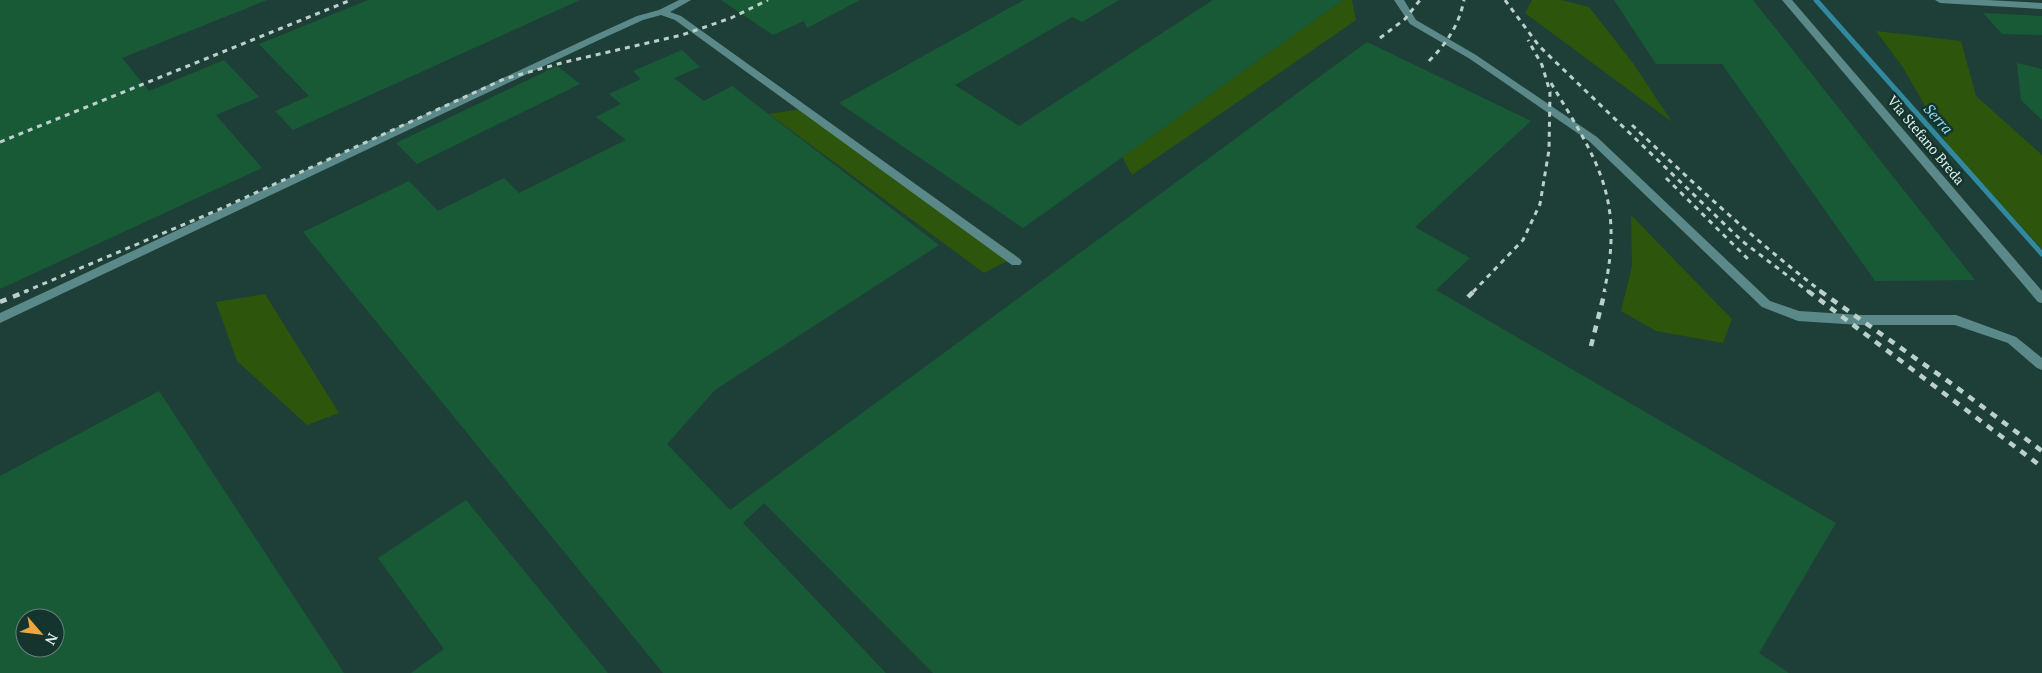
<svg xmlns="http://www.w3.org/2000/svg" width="2042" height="673" font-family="'PT Serif',serif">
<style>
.green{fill:#2d550b}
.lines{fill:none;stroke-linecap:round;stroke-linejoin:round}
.stream{stroke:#32899f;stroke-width:5}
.building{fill:#185a36;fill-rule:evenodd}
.minor{fill:#5b898a;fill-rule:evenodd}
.rail-far1{stroke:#bcd0cb;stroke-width:3;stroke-dasharray:5 5;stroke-linecap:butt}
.rail{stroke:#bcd0cb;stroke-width:4.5;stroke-dasharray:7 7;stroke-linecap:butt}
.labels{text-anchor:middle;stroke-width:5;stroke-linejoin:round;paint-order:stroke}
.street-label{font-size:14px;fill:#dff1ec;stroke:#14342d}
.water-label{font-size:15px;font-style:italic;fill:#8fdef6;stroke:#14342d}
</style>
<rect width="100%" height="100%" fill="#1e3f37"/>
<path class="green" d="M1343,0H1352L1356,20L1132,175L1122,157Z
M1532,0H1561L1589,7L1633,63L1672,122L1525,13Z
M1876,31L1961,41L1976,96L2042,155V249L1950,149L1902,66Z
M801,109L1017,256L984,273L769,114Z
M1631,215L1732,319L1723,343L1656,331L1621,311L1632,266Z
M265,294L339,413L307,425L237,361L216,302Z"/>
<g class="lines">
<path class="stream" d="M1816,0L2042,254"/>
</g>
<path class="building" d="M0,0H267L122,58L149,91L224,60L259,97L216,115L262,168L0,289Z
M368,0H580L293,130L275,111L309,96L259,44Z
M721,0H860L807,28L804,21L773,35Z
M1024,0H1119L1082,22L1072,17L955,85L1019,126L1213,0H1343L1023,228L839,103Z
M1614,0H1753L1975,280L1875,281L1722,64H1656Z
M1983,13L2042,16V35L2002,34Z
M1367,42L1531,121L1415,227L1470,258L1436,290L1836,523L1759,653L1789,673H933L764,503L743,523L886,673H663L303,232L409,181L438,211L504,178L519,193L626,140L596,117L621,104L609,94L641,79L633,71L682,50L700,67L674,78L704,101L732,86L939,245L715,390L667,444L730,510Z
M2017,63L2042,69V120L2021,100Z
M557,66L580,84L417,164L396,143Z
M159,391L344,673H0V476ZM25,618H55V648H25Z
M466,500L608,673H411L444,649L378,558Z"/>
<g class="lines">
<path class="minor" d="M679,0H691L670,12L681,16L1020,259L1022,262L1020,265H1012L675,20L661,15L643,20L599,40L0,323V313L593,36L637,16L659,10Z
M1394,0H1404L1416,20L1476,55L1597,137L1770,301L1799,311L1860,315H1956L2016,337L2042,358V370L2037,368L2008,343L1955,325H1860L1798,321L1762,307L1589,141L1470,59L1410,24Z
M1782,0H1792L2042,291V303L2038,302Z
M1935,0H1987L2042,3V9L1940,3Z"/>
<path class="rail-far1" d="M1505,0L1539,46L1742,241L1809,292
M1380,38L1405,19L1420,0
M1429,61C1447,43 1459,25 1464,0
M1551,83C1597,160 1625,198 1604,292
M1632,125C1693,183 1754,240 1822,292
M0,142L351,0
M1666,178L1750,261
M24,292L218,210L504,79L565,62L682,35L731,18L768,0
M1473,292L1523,240L1540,204L1549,150L1550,92L1542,65L1528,40"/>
<path class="rail" d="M1808,291L2042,467
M1820,291L1952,384L2042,451
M1468,297L1474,291
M0,302L27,291
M1591,346L1605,291"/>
</g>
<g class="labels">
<g class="street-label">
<text transform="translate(1926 140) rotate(50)" y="5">Via Stefano Breda</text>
</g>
<g class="water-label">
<text transform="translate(1938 119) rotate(48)" y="5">Serra</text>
</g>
</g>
<g transform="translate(40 633) rotate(118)"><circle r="24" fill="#14342d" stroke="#658079"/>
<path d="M0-4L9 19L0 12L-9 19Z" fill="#f0a63f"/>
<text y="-8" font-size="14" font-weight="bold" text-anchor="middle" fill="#dff1ec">N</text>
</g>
</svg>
